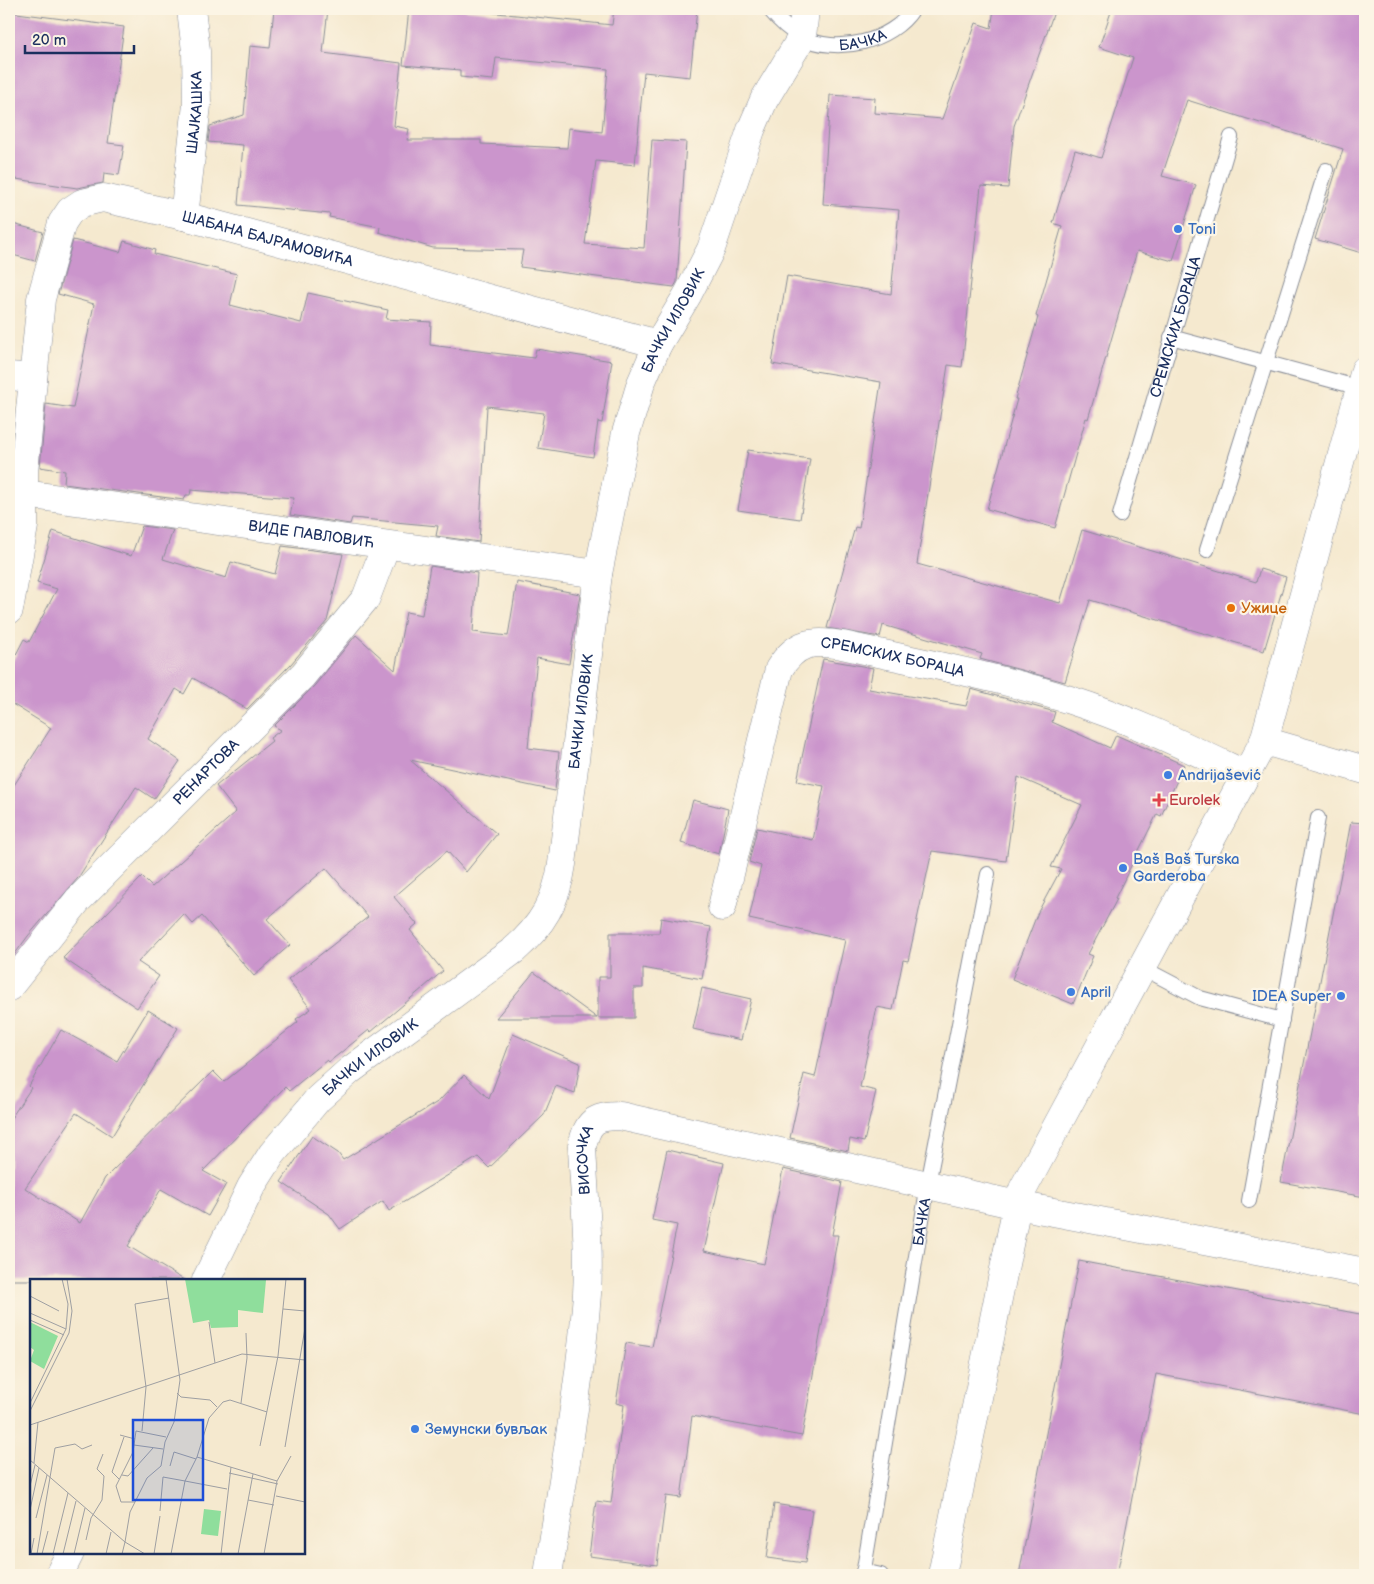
<svg xmlns="http://www.w3.org/2000/svg" width="1374" height="1584" font-family="'Balsamiq Sans',sans-serif">
<style>
.building{fill:#cb95cc}
.lines{fill:none;stroke-linecap:round;stroke-linejoin:round}
.lane-casing{stroke:#888c96;stroke-width:16}
.street-casing{stroke:#888c96;stroke-width:29}
.lane{stroke:#fff;stroke-width:14}
.street{stroke:#fff;stroke-width:28}
.shop-dot{fill:#3f7fe0;stroke:#fcf5e5;stroke-width:2}
.food-dot{fill:#e8710a;stroke:#fcf5e5;stroke-width:2}
.health-dot{fill:#e0444e;stroke:#fcf5e5;stroke-width:2}
.labels{text-anchor:middle;stroke-width:4.5;stroke-linejoin:round;paint-order:stroke}
.street-label{font-size:15px;fill:#1b2f5e;stroke:#fcf5e5}
.shop-label{font-size:15px;fill:#366cbe;stroke:#fcf5e5;text-anchor:start}
.food-label{font-size:15px;fill:#c56008;stroke:#fcf5e5;text-anchor:start}
.health-label{font-size:15px;fill:#be3a42;stroke:#fcf5e5;text-anchor:start}
.inset-road{fill:none;stroke:#9e9fa2;stroke-width:1}
.view{fill:#1d4ed8;fill-opacity:0.15;stroke:#1d4ed8;stroke-width:2.5}
.inset-edge{fill:none;stroke:#1b2f5e;stroke-width:2.5}
</style>
<rect width="100%" height="100%" fill="#fcf5e5"/>
<filter id="ink" filterUnits="userSpaceOnUse"><feTurbulence type="fractalNoise" baseFrequency=".02" numOctaves="2"/><feDisplacementMap in="SourceGraphic" scale="10" xChannelSelector="R" yChannelSelector="G"/><feConvolveMatrix kernelMatrix="1 2 1 2 8 2 1 2 1" color-interpolation-filters="sRGB"/></filter>
<filter id="wash" filterUnits="userSpaceOnUse"><feTurbulence type="fractalNoise" baseFrequency=".0096" numOctaves="4" result="noise"/><feDisplacementMap in="SourceGraphic" scale="20" xChannelSelector="R" yChannelSelector="G"/><feGaussianBlur stdDeviation="1.12" result="paint"/><feColorMatrix in="noise" values="0 0 0 0 0 0 0 0 0 0 0 0 0 0 0 0 0 1.4 0 .05"/><feComposite in="paint" operator="in"/></filter>
<g filter="url(#wash)">
<rect width="100%" height="100%" fill="#f5e9cf"/>
<g id="blocks">
<path class="building" d="M274,9H328L323,53L401,63L394,126L409,129L407,140H481V144L567,148L569,128L602,132L608,69L496,58L493,80L460,77V70L403,65L409,9H458L612,25L614,9H697L690,77L644,72L635,165L596,161L585,244L644,248L652,140L686,142L677,282L674,287L520,267L523,250L433,248L379,232L380,227L329,217L330,214L238,205L243,145L208,142L210,126L244,115L250,46L270,48Z
M994,9H1055L1014,126L1008,188L981,186L962,367L948,365L917,564L1060,603L1082,530L1256,582L1260,569L1286,577L1264,651L1090,600L1065,682L980,659L982,654L883,625L880,637L827,628L855,527L859,528L881,382L772,364L787,276L891,294L899,210L823,204L830,95L875,98L874,113L942,119L976,23L991,28Z
M1112,9H1365V254L1315,239L1343,149L1187,100L1162,176L1196,185L1173,261L1137,251L1088,419L1086,418L1055,528L987,509L1017,399H1015L1038,317L1036,316L1062,226L1053,223L1075,150L1101,158L1133,58L1099,47Z
M9,12L124,27L108,143L124,145L119,175L104,173L103,183L77,188L9,178Z
M9,223L43,232L35,261L9,254Z
M73,240L120,252L124,241L155,250L154,254L237,274L230,305L301,323L308,293L388,310L386,319L431,322L430,345L534,358L536,349L612,361L602,423L598,422L593,457L538,448L544,413L487,406L479,542L436,536L438,526L352,518L350,524L290,515L294,498L191,490L190,495H186L184,500L64,484L65,471L40,467L46,404L73,408L94,304L58,294Z
M748,450L810,459L800,519L738,510Z
M142,526L173,530L163,559L226,578L231,562L275,574L282,546L343,554L327,621L291,664L247,709L193,678L184,694L176,689L148,739L180,761L154,799L136,787L78,878L28,936L9,962V793L51,728L9,702V668L24,639L29,642L57,589L37,583L53,531L131,556Z
M430,566L477,573L473,632L508,636L517,582L580,594L569,664L537,658L528,748L559,752L555,791L410,760L497,834L466,872L447,851L394,897L417,924L410,930L443,971L371,1032L369,1030L329,1062L327,1060L289,1091L285,1087L203,1171L226,1184L208,1216L161,1189L128,1246L184,1280H9V1121L31,1088L29,1086L61,1030L117,1061L148,1010L178,1028L112,1136L76,1113L25,1188L80,1223L105,1178L213,1071L224,1082L298,1022L296,1019L311,1009L288,980L368,917L326,868L267,919L290,945L254,976L202,916L193,924L184,914L138,962L159,976L137,1008L63,958L142,877L152,887L236,812L216,786L272,741L270,738L281,730L274,726L315,685L356,635L395,670L406,612L422,615Z
M823,659L873,668L869,689L966,706L971,689L982,692L1055,712L1052,722L1110,748L1116,735L1184,765L1161,816L1157,814L1115,898L1117,899L1088,954L1093,956L1073,1004L1012,979L1038,912L1061,869L1051,867L1082,805L1018,777L1006,861L932,851L908,961L903,960L893,1010L877,1007L860,1087L876,1091L864,1142L850,1139L848,1151L790,1138L804,1074L815,1077L845,940L749,919L761,866L749,862L757,828L813,840L824,786L797,781Z
M693,800L728,809L719,854L681,843Z
M1351,822L1365,823V1197L1281,1182Z
M661,918L711,927L702,979L643,968V988H634V1018H598V977H610V933H659Z
M534,972L597,1018H496Z
M702,988L751,999L741,1040L693,1029Z
M513,1034L580,1063L575,1093L556,1086L544,1115L489,1168L478,1157L389,1211L383,1201L340,1229L329,1214L281,1182L312,1136L338,1153L343,1160L439,1101L464,1075L489,1099Z
M667,1150L724,1163L704,1251L764,1264L783,1169L842,1182L832,1235H838L802,1436L692,1416L681,1498L666,1496L657,1565L589,1556L596,1501L611,1503L624,1405L616,1403L626,1343L652,1347L677,1225L652,1220Z
M1079,1261L1365,1315V1414L1156,1374L1117,1575H1019Z
M774,1504L812,1510L805,1563L767,1558Z"/>
</g>
</g>
<g filter="url(#ink)">
<use href="#blocks" fill-opacity="0" stroke="#888c96" stroke-width="1"/>
<g class="lines">
<g class="lane-casing">
<g id="lane">
<path id="s1" d="M769,9C778,20 788,30 801,37C837,55 892,42 913,9"/>
<path d="M1171,337L1360,388"/>
<path id="s2" d="M1120,515L1231,137"/>
<path d="M1207,550L1326,170"/>
<path d="M1141,967L1200,998L1282,1020"/>
<path d="M1249,1201L1318,818"/>
<path d="M863,1571L881,1575"/>
<path id="s3" d="M863,1575L928,1184L988,874"/>
</g>
</g>
<g class="street-casing">
<g id="street">
<path id="s4" d="M184,216L197,105L196,51L191,9"/>
<path d="M9,376L33,378"/>
<path id="s5" d="M25,494L598,574"/>
<path id="s6" d="M9,610L24,526V471L41,299L62,223L70,211L82,203L103,198L184,216L658,344"/>
<path d="M1264,741L1365,770"/>
<path id="s7" d="M722,907L779,669C796,642 812,640 842,645C918,662 996,676 1070,700C1130,719 1187,747 1244,774"/>
<path id="s8" d="M9,987L78,900L303,675L366,598L386,545"/>
<path id="s9" d="M206,1280L251,1187L272,1154L318,1099L349,1071L514,950C542,926 557,900 562,864L598,574L626,433L641,383L658,344L688,294L711,249L751,130L764,100L802,37L805,9"/>
<path d="M59,1575L70,1553"/>
<path id="s10" d="M548,1575C562,1482 580,1388 587,1294C590,1245 584,1195 582,1146C588,1122 594,1116 620,1116L1017,1205L1023,1189L1264,741L1365,370"/>
<path d="M942,1575L1017,1205L1365,1272"/>
</g>
</g>
<use href="#lane" class="lane"/>
<use href="#street" class="street"/>
</g>
</g>
<g class="shop-dot">
<circle cx="1178" cy="229" r="5"/>
<circle cx="1168" cy="775" r="5"/>
<circle cx="1123" cy="868" r="5"/>
<circle cx="1071" cy="992" r="5"/>
<circle cx="1341" cy="996" r="5"/>
<circle cx="415" cy="1429" r="5"/>
</g>
<circle class="food-dot" cx="1231" cy="608" r="5"/>
<path class="health-dot" d="M1156.5 792.5h5v5h5v5h-5v5h-5v-5h-5v-5h5z"/>
<g class="labels">
<g class="street-label">
<text dy="5" stroke="none"><textPath href="#s1" startOffset="106">БАЧКА</textPath></text>
<text dy="5" stroke="none"><textPath href="#s4" startOffset="104">ШАЈКАШКА</textPath></text>
<text dy="5" stroke="none"><textPath href="#s6" startOffset="612">ШАБАНА БАЈРАМОВИЋА</textPath></text>
<text dy="5" stroke="none"><textPath href="#s9" startOffset="1120">БАЧКИ ИЛОВИК</textPath></text>
<text dy="5" stroke="none"><textPath href="#s2" startOffset="196">СРЕМСКИХ БОРАЦА</textPath></text>
<text dy="5" stroke="none"><textPath href="#s5" startOffset="289">ВИДЕ ПАВЛОВИЋ</textPath></text>
<text dy="5" stroke="none"><textPath href="#s7" startOffset="370">СРЕМСКИХ БОРАЦА</textPath></text>
<text dy="5" stroke="none"><textPath href="#s9" startOffset="715">БАЧКИ ИЛОВИК</textPath></text>
<text dy="5" stroke="none"><textPath href="#s8" startOffset="292">РЕНАРТОВА</textPath></text>
<text dy="5" stroke="none"><textPath href="#s9" startOffset="281">БАЧКИ ИЛОВИК</textPath></text>
<text dy="5" stroke="none"><textPath href="#s10" startOffset="418">ВИСОЧКА</textPath></text>
<text dy="5" stroke="none"><textPath href="#s3" startOffset="358">БАЧКА</textPath></text>
</g>
<g class="shop-label">
<text x="1188" y="234">Toni</text>
<text x="1178" y="780">Andrijašević</text>
<text x="1133" y="864">Baš Baš Turska<tspan x="1133" dy="17">Garderoba</tspan></text>
<text x="1081" y="997">April</text>
<text x="1331" y="1001" text-anchor="end">IDEA Super</text>
<text x="425" y="1434">Земунски бувљак</text>
</g>
<g class="food-label">
<text x="1241" y="613">Ужице</text>
</g>
<g class="health-label">
<text x="1169" y="805">Eurolek</text>
</g>
</g>
<g transform="translate(30 1279)">
<rect width="275" height="275" fill="#f5e9cf"/>
<path d="M155,0L236,1L233,34L208,31V48L181,49L179,41L163,44ZM0,43L28,57L14,90L0,82L4,71L0,68ZM174,230L191,232L188,257L171,255Z" fill="#8fde9c"/>
<path class="inset-road" d="M0,17L29,32M253,30L275,32M0,34L36,50M0,41L34,56M179,43L185,84M147,114L151,118L180,121L187,128M0,124L36,50L38,25L32,0M211,124L217,79L216,54M0,132L39,54L42,32L37,0M0,146L212,75L275,81M112,152L116,108L105,25L139,19M90,156L105,160M104,166L133,170M230,167L248,77L256,0M255,168L275,49M167,178L247,202M0,181L95,263L100,233L117,199L131,187L135,163L144,143L150,101L136,0M4,184L8,143M140,187L144,173L166,180M199,194L248,205M92,196L98,197L123,169M89,200L82,193L94,158M0,207L5,186M246,217L275,223M218,221L244,226M105,223H91L86,207L103,173L106,152L136,158M0,231L9,189M130,232L133,198L155,202L167,178L179,139L193,123L200,121L237,133M6,239L17,196M56,261L61,239L72,221L74,197L67,190L73,175M1,275L4,259M7,275L25,169L45,165L52,170L62,166M12,275L18,252M23,275L38,214M33,275L46,222M44,275L55,229M76,275L81,253M92,275L95,263L115,275M124,275L130,237M141,275L155,202L197,210M191,275L201,188M208,275L223,195M234,275L247,202L261,177"/>
<path class="view" d="M103,141H173V221H103Z"/>
<rect width="275" height="275" class="inset-edge"/>
</g>
<rect width="1374" height="1584" fill="none" stroke="#fcf5e5" stroke-width="30"/>
<path d="M25 45v8h109v-8" fill="none" stroke="#1b2f5e" stroke-width="2.5"/>
<text x="32" y="45" font-size="15" fill="#1b2f5e" stroke="#fcf5e5" stroke-width="4" paint-order="stroke">20 m</text>
</svg>
